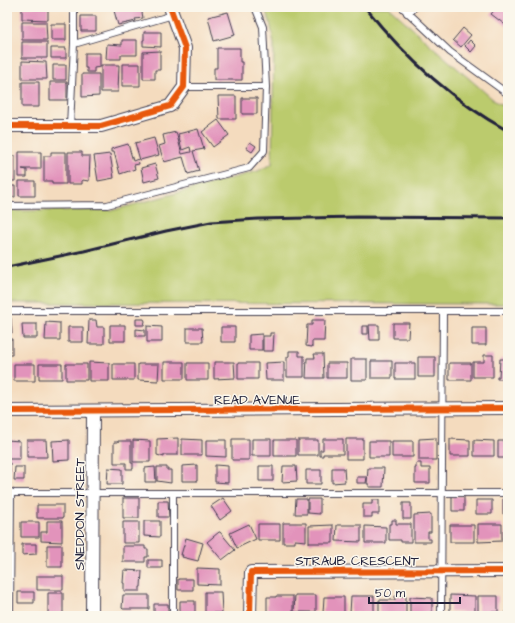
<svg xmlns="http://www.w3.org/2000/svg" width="515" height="623" font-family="'Architects Daughter',sans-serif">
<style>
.green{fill:#bbcb6d;stroke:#6e7654}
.building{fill:#e293bb}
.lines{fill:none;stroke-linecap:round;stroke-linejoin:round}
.service-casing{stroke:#423e4f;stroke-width:8}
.minor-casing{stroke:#423e4f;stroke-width:14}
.service{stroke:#fff;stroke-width:6}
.minor{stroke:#fff;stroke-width:12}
.rail{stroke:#22223b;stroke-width:3}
.cycleway-casing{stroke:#fbf7ec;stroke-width:8}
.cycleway{stroke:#e8590c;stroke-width:6}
.labels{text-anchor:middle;stroke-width:3;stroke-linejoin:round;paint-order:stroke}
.street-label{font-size:13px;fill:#22223b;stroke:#fbf7ec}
</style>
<rect width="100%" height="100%" fill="#fbf7ec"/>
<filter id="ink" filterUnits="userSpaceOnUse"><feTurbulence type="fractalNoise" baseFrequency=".025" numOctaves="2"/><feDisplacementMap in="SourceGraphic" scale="8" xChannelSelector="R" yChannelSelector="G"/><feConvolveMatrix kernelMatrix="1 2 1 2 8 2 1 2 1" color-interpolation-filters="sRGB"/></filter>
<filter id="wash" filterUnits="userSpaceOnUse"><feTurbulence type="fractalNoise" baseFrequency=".012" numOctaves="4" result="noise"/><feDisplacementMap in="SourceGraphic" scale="16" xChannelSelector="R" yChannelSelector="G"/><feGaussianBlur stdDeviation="0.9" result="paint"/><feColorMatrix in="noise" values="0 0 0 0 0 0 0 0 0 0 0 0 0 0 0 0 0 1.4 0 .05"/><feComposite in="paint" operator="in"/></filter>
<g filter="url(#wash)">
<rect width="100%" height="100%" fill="#f4dbbe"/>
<path class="green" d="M264,7H389L426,41L496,102L508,108V304L7,303V211L114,210L258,171L272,164L274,45L270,22Z"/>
<g id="blocks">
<path class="building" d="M22,7H48V20L22,19Z
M113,7H141L143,18L135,19L136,21L118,25Z
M497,7H508V27L491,14Z
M228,12L235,35L214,41L208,17Z
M81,16H96V31H81Z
M22,22H46L47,40H22Z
M51,24H66V40H51Z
M463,28L471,35L461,47L453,40Z
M144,32H161V47L143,46V40H144Z
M122,40H137V55H121V59H106L107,44L122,45Z
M470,40L476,46L471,52L465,46Z
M22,42H47V58H22Z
M51,48H66V58H51Z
M217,48H240V62H242V80H214V68H217Z
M160,51V70H155V79H143V52Z
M85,53H100V67L94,68V72H87V68H85Z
M22,61L46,62L47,79H22Z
M122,64H140V86H122Z
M53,65H66V80H53Z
M101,65H119L118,92H101Z
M82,74H99V96L82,97Z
M22,82H39V107H22Z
M50,82H67V100H50Z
M218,96H236V119H219Z
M242,98H257V114H242Z
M218,120L229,135L213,147L202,132Z
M198,129L204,149L193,151L199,171L188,174L183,157L164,162L159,146L165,144L163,135L176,132L182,154L191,152L190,147L182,150L178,134Z
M154,138L159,155L140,160L135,143Z
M250,142L256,146L252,152L246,148Z
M128,144L133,161L138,159L139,164L134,165L135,169L120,174L114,152H111V149Z
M19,152H41V169H22L27,170V177H19Z
M51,152H66V184H52V181H44V156H51Z
M68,152H82V156H90L89,181L82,180V184H68Z
M110,154L114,178L98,181L94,156Z
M7,156H15V181H7Z
M155,164L159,178L144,182L141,168Z
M19,181H35V196H19Z
M7,186H15V197H7Z
M11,318L12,333H7V319Z
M136,319H144L145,321L144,325H136Z
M89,320H96L97,327H104V344H88Z
M312,320H325L324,341H312V347L306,346L307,325H312Z
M46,322L60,323V340H45Z
M393,323H409L408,338H393Z
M22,324H37V338H23Z
M110,325H125V341H110Z
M369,325H379V340H370Z
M147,326L162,327V342H147Z
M362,326H368V334H362Z
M68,327H83V342H68Z
M221,327H235V342H221Z
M187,328H202L203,342H187Z
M472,328H486V345H472Z
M136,329L145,330V336H136Z
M270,333H274L273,351H263V336H270Z
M262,334V350H249V335Z
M7,339H12V355H7Z
M289,351H299V356H304V377H287V357L289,356Z
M314,354H323L324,378H306L307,358H315Z
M484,355H493V377H473V362H484Z
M418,357H435V377H418Z
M351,359H367V380H351Z
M500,359H508V379H497V377H499Z
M371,361H392V378H371Z
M89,362L109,363V381H89Z
M164,362H184V379H164Z
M214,362H234L235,378L214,379Z
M284,362V380H266L265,363Z
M187,363H208V380H187Z
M238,363H258V379H238Z
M327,363H347V378H327Z
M395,363H415V379H395Z
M449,363H471V380H449Z
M14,364H35V381H14Z
M39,364H62V379H39Z
M66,364H87V380H66Z
M113,364H134V380H113Z
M138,364H159L158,381L138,380Z
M178,438V455H164V457L157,455V439Z
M436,438V460H419V439Z
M182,439L202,440V455H182Z
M232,439H249V460H232Z
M252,439H271V456H252Z
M323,439H343V454H323V456H320V450H323Z
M346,439H363V459H346Z
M450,439L470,440V456H450Z
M7,440L20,441V459H7Z
M27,440H46L47,457H27Z
M69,440V460L53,461L52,441Z
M133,440L150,441V462H133Z
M206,440H226V457L206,456Z
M274,440H296V456H274Z
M298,440H318V455H298Z
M474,440L494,441V456H474Z
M118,441H131V463H133V469H126V463H114V442H118Z
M369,441H389V457H369Z
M392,441H413V457H392Z
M498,441H508V458H498Z
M7,463H10V473H7Z
M416,463H421V468H430V483H415V468H416Z
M197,465V481H182V466Z
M215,465L228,466V483L215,482Z
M259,466H273V481H259Z
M283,466H296L297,481L282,482Z
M15,467H24V480H14Z
M155,467L156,482H145V468Z
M157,467H167V470H171V483L157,481Z
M108,468L122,469V484H107Z
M332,468H344L345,482L332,483Z
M368,468H384L383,487H369V484H367Z
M306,470H321V484H306Z
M357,477H367L366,483H357Z
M452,496H464V511H452Z
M123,498H139V518H123Z
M223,498L232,511L220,520L211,506Z
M296,499H307V514H295Z
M308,499H320V514L308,513Z
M503,499H508V514H503Z
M372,500H379V514H372V517H363V504H372Z
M476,500H492V514H476Z
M158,501H168L169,517H158Z
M403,503H411V519H403Z
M37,505H63V518H37Z
M431,514V532H428V539H431V542H414V515Z
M392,520H396V524H411V542H401V540H389V524H392Z
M47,521H62V542L41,541V532H47Z
M144,521H160V537L144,536Z
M21,522H39V537H21Z
M123,522H139V543H123Z
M283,523H306V541L295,540V543H283Z
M249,524L256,539L237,548L230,533Z
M258,524H280V540H258Z
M478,524H502V541L478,542Z
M333,525V543H309V526Z
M337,525H361V542L336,541Z
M450,525H474V542H450Z
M506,525H508V541H506Z
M365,526L386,527V543H365Z
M219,532H220L235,550L222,560L207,542Z
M186,538L203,543L198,561L182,557L183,555H181Z
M22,544H36V554L22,555Z
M47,545H62V567H47Z
M123,546H145V549H148V557H145V562H123Z
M148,560H162V568H148Z
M197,568L220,569V585L197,584Z
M124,570L142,571L141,587H140V591H124V583H123Z
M37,576H63V590H37Z
M178,579H193V590H178Z
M18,592H34V603H18Z
M205,592H221L222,613H205Z
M48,593H63V615H48Z
M123,595H149V609H123L122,608Z
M295,595H316V612H294Z
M450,595L475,596V613L450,612Z
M276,596H293V613L267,614V597H276Z
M351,596H374V613H350Z
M395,596H406V616H379V600H395Z
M478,596H498V612H478Z
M324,597H344V613H323Z
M410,597L432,598V616H410Z
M506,597H508V614H506Z
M180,601H195V615H180Z
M154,604H168V616H154Z"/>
</g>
</g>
<g filter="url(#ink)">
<use href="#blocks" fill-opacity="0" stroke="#423e4f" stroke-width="1"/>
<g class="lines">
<g class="service-casing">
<path id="service" d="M402,7L450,52L508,94
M407,13L415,7
M74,44L173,15
M184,87H266
M70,126L74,44V7
M7,206L107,205L249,168L264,151L266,87L263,27L255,7
M7,311H508
M7,493H508
M173,493V616
M10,616L11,492
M441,616L443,311"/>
</g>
<g class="minor-casing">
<path id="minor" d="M7,126H101L170,106L184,87L185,48L170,7
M7,411L508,408
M92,616L93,411
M250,616L251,572L508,571"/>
</g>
<use href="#service" class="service"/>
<use href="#minor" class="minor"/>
<path class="rail" d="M365,7C404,56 453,101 508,131
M7,267L84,251L166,231L211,222L258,219L357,217L508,218"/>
<g class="cycleway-casing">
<path id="cycleway" d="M7,126H101L170,106L184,87L185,48L170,7
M7,411L508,408
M250,616L251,572L508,571"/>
</g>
<use href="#cycleway" class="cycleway"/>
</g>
</g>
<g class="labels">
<g class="street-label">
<text x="257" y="404">READ AVENUE</text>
<text transform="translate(79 514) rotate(-90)" y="5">SNEDDON STREET</text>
<text x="357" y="565">STRAUB CRESCENT</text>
</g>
</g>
<rect width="515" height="623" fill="none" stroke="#fbf7ec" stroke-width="24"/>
<path d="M369 597v6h91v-6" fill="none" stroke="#22223b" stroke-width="2"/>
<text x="375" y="597" font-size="12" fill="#22223b" stroke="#fbf7ec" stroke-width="3" paint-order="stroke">50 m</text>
</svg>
